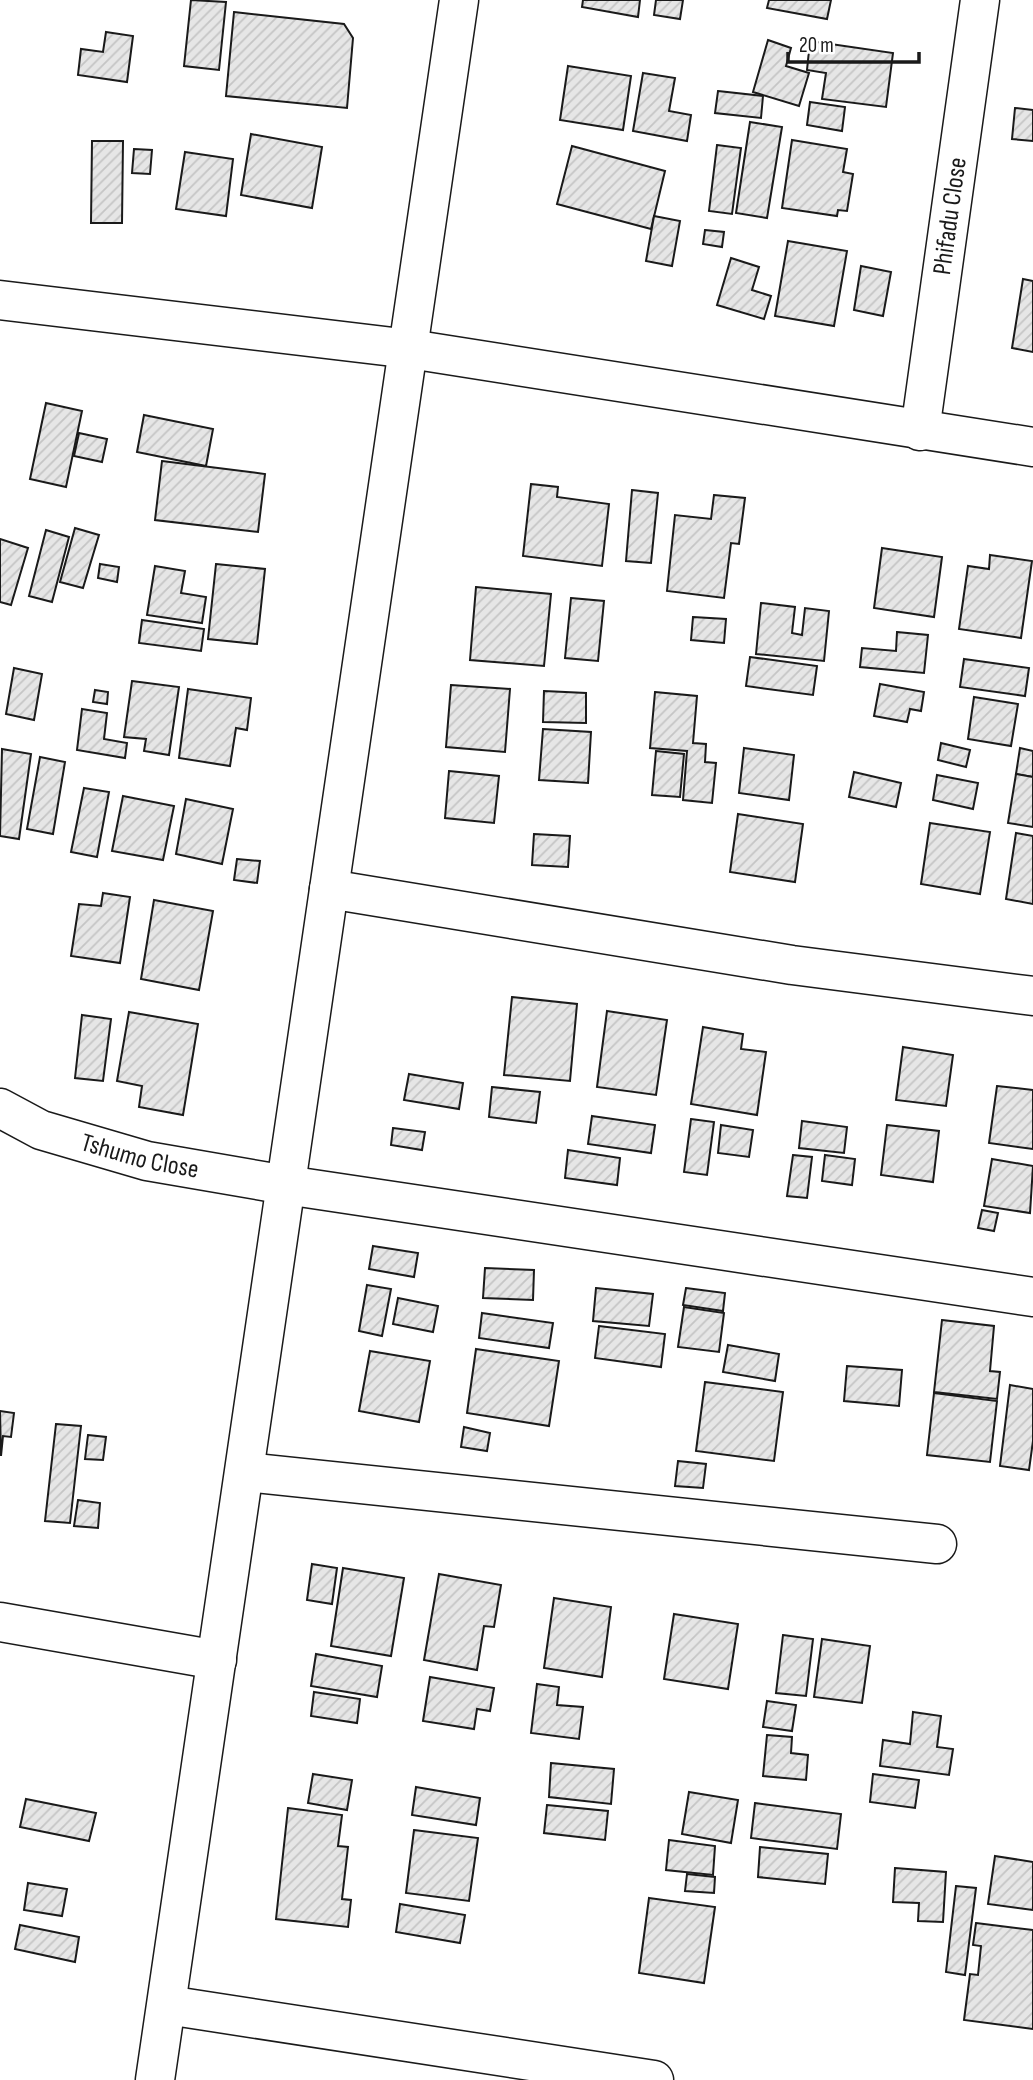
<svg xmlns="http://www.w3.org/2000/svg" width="1033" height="2080" font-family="'Sofia Sans Condensed',sans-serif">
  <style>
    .building { fill: url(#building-hatch); stroke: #1a1a1a; stroke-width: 2 }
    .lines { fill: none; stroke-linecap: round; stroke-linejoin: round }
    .street-casing { stroke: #1a1a1a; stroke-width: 41 }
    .street { stroke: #fff; stroke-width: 38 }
    .labels { text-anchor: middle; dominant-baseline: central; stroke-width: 5; stroke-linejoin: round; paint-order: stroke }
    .street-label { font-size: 26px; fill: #1a1a1a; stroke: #fff }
  </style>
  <defs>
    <pattern id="building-hatch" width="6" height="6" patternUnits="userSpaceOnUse" patternTransform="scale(1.75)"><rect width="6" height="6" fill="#e6e6e6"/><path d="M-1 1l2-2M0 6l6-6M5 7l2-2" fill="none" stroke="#c5c5c5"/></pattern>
  </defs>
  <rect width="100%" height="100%" fill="#fff"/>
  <g class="building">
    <path d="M191 0 226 2 219 70 184 66Z"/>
    <path d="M583 0H640L638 17 582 7Z"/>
    <path d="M656 0H683L680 19 654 15Z"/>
    <path d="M769 0H831L827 19 767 8Z"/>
    <path d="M234 12 344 24 353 38 347 108 226 96Z"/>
    <path d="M106 32 133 36 127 82 78 75 81 49 103 52Z"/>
    <path d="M768 40 791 48 786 66 809 73 799 106 753 92Z"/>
    <path d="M810 41 893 53 886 107 822 99 826 73 807 70Z"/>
    <path d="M568 66 631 76 623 130 560 120Z"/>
    <path d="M643 73 675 78 669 111 691 115 687 141 633 131Z"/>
    <path d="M718 91 763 96 761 118 715 113Z"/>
    <path d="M810 102 845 107 842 131 807 125Z"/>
    <path d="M1015 108 1033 110V141L1012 139Z"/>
    <path d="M750 122 782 127 767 218 736 213Z"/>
    <path d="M251 134 322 147 312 208 241 195Z"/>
    <path d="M792 140 847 149 843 172 853 174 847 211 838 210 837 216 782 208Z"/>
    <path d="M92 141H123L122 223H91Z"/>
    <path d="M717 145 741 148 732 214 709 211Z"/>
    <path d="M572 146 665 171 651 229 557 204Z"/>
    <path d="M134 149 152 150 150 174 132 173Z"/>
    <path d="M185 152 233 159 226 216 176 209Z"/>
    <path d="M654 216 680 221 672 266 646 261Z"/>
    <path d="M705 230 724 232 722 247 703 244Z"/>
    <path d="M788 241 847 251 834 326 775 316Z"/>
    <path d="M731 258 759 267 752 290 771 296 764 319 717 305Z"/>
    <path d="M861 266 891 272 883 316 854 310Z"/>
    <path d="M1023 279 1033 281V352L1012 348Z"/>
    <path d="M46 403 82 411 66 487 30 479Z"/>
    <path d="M144 415 213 429 206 466 137 452Z"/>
    <path d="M79 433 107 439 102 462 74 456Z"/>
    <path d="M162 461 265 474 258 532 155 520Z"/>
    <path d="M531 484 558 487 557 497 609 504 602 566 523 556Z"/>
    <path d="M632 490 658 493 651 563 626 561Z"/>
    <path d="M714 495 745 498 739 544 731 543 724 598 667 591 675 515 711 519Z"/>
    <path d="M75 528 99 535 83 588 60 582Z"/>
    <path d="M46 530 69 537 52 602 29 596Z"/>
    <path d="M0 539 28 548 11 605 0 602Z"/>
    <path d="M882 548 942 557 934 617 874 608Z"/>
    <path d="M990 555 1032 561 1021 638 959 629 968 566 989 569Z"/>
    <path d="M100 564 119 567 117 582 98 578Z"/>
    <path d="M216 564 265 569 257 644 208 639Z"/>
    <path d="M155 566 185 571 181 593 206 597 202 623 147 615Z"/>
    <path d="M476 587 551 594 544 666 470 660Z"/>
    <path d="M571 598 604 601 598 661 565 658Z"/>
    <path d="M761 603 795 607 792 633 802 635 805 608 829 611 824 661 756 654Z"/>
    <path d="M693 617 726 619 724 643 691 640Z"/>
    <path d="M142 620 204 629 201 651 139 643Z"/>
    <path d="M897 632 928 635 924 673 860 667 862 648 896 651Z"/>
    <path d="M750 657 817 666 813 695 746 686Z"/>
    <path d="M964 659 1029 668 1025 696 960 687Z"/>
    <path d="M14 668 42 674 34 720 6 714Z"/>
    <path d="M132 681 179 687 169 755 144 751 146 739 124 737Z"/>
    <path d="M880 684 924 692 921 711 910 709 907 722 874 716Z"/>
    <path d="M451 685 510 689 505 752 446 747Z"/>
    <path d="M188 689 251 698 247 730 236 728 230 766 179 758Z"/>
    <path d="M95 690 108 692 107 704 93 702Z"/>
    <path d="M544 691 586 693V723L543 722Z"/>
    <path d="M655 692 697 696 693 743 706 744 705 762 716 763 712 803 683 800 687 751 650 748Z"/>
    <path d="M974 697 1018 704 1011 746 968 739Z"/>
    <path d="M82 709 107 713 104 739 127 743 125 758 77 750Z"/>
    <path d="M543 729 591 732 588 783 539 780Z"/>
    <path d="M941 743 970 750 966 767 938 760Z"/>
    <path d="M744 748 794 755 789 800 739 793Z"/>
    <path d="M1020 748 1033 751V777L1016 774Z"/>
    <path d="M2 749 31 754 19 839 0 836Z"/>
    <path d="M656 751 684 754 680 797 652 795Z"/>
    <path d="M40 757 65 762 53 834 27 829Z"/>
    <path d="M449 771 499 776 494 823 445 818Z"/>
    <path d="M854 772 901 783 896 807 849 797Z"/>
    <path d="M1016 774 1033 777V827L1008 823Z"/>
    <path d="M937 775 978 783 973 809 933 800Z"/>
    <path d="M84 788 109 792 97 857 71 852Z"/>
    <path d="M123 796 174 806 163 860 112 851Z"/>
    <path d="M186 799 233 809 222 864 176 854Z"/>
    <path d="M738 814 803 824 795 882 730 872Z"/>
    <path d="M930 823 990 832 980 894 921 884Z"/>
    <path d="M1016 833 1033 836V904L1006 899Z"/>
    <path d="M534 834 570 836 568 867 532 865Z"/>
    <path d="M237 859 260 861 257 883 234 880Z"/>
    <path d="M103 893 130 897 120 963 71 956 79 904 101 906Z"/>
    <path d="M154 900 213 911 199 990 141 979Z"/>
    <path d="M512 997 577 1004 570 1081 504 1075Z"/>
    <path d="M607 1011 667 1020 656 1095 597 1087Z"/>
    <path d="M129 1012 198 1024 183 1115 139 1107 142 1086 117 1081Z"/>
    <path d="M82 1015 111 1019 103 1081 75 1078Z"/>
    <path d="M703 1027 743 1034 741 1049 766 1052 757 1115 691 1104Z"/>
    <path d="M903 1047 953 1055 946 1106 896 1100Z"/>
    <path d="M409 1074 463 1083 459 1109 404 1100Z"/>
    <path d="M997 1086 1033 1090V1149L989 1143Z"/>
    <path d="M492 1087 540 1092 536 1123 489 1117Z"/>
    <path d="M592 1116 655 1125 651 1153 588 1144Z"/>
    <path d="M691 1119 714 1122 707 1175 684 1172Z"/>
    <path d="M802 1121 847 1127 844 1153 799 1148Z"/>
    <path d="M721 1125 753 1130 749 1157 718 1153Z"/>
    <path d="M887 1125 939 1131 933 1182 881 1175Z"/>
    <path d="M393 1128 425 1132 422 1150 391 1145Z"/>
    <path d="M568 1150 620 1158 617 1185 565 1178Z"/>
    <path d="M793 1155 812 1157 807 1198 787 1196Z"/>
    <path d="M825 1155 855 1159 852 1185 822 1181Z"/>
    <path d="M992 1159 1033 1166 1030 1213 984 1206Z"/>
    <path d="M982 1210 998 1213 994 1231 978 1228Z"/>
    <path d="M373 1246 418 1253 414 1277 369 1269Z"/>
    <path d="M485 1268 534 1270 533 1300 483 1298Z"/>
    <path d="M367 1285 391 1289 382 1336 359 1331Z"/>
    <path d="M596 1288 653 1294 649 1326 593 1321Z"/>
    <path d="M686 1288 725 1293 723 1311 683 1305Z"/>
    <path d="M398 1298 438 1306 433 1332 393 1324Z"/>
    <path d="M684 1307 724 1313 719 1352 678 1347Z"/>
    <path d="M482 1313 553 1323 549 1348 479 1338Z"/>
    <path d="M942 1320 994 1326 990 1371 1000 1372 997 1399 934 1392Z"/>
    <path d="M599 1326 665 1334 661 1367 595 1358Z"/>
    <path d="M728 1345 779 1354 775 1381 723 1372Z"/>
    <path d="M476 1349 559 1361 549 1426 467 1413Z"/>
    <path d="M370 1351 430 1361 419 1422 359 1411Z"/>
    <path d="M847 1366 902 1370 899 1406 844 1401Z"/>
    <path d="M705 1382 783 1392 774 1461 696 1451Z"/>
    <path d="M1010 1385 1033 1389V1441L1029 1470 1000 1466Z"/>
    <path d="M934 1393 997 1401 990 1462 927 1455Z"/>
    <path d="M0 1411 14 1413 11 1437 3 1436 1 1456Z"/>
    <path d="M56 1424 81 1426 70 1523 45 1521Z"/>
    <path d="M464 1427 490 1433 487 1451 461 1447Z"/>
    <path d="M88 1435 106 1437 103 1460 85 1459Z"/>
    <path d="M678 1461 706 1464 703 1488 675 1486Z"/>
    <path d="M78 1500 100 1503 98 1528 74 1526Z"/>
    <path d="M312 1564 337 1568 332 1604 307 1600Z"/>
    <path d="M343 1568 404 1578 391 1656 331 1646Z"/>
    <path d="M439 1574 501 1585 494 1627 484 1626 477 1670 424 1660Z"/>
    <path d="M554 1598 611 1607 602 1677 544 1668Z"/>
    <path d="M674 1614 738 1624 728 1689 664 1679Z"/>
    <path d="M783 1635 813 1639 806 1696 776 1693Z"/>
    <path d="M822 1639 870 1646 862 1703 814 1697Z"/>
    <path d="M316 1654 382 1666 377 1697 311 1686Z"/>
    <path d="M430 1677 494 1688 490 1711 477 1709 474 1729 423 1721Z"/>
    <path d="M537 1684 559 1687 557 1705 583 1707 579 1739 531 1733Z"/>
    <path d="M314 1692 360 1699 357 1723 311 1716Z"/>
    <path d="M767 1701 796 1705 792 1731 763 1727Z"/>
    <path d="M913 1712 941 1716 937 1747 953 1749 949 1775 880 1766 883 1740 910 1744Z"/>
    <path d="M767 1735 792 1737 791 1753 808 1755 806 1780 763 1776Z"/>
    <path d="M551 1763 614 1769 611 1804 549 1797Z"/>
    <path d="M313 1774 352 1780 347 1810 308 1803Z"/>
    <path d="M873 1774 919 1780 915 1808 870 1802Z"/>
    <path d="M416 1787 480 1798 476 1825 412 1815Z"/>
    <path d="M689 1792 738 1800 731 1843 682 1834Z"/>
    <path d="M26 1799 96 1813 89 1841 20 1827Z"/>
    <path d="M755 1803 841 1814 837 1849 751 1838Z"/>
    <path d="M547 1805 608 1811 605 1840 544 1833Z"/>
    <path d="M288 1808 342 1815 338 1846 348 1847 342 1899 351 1900 348 1927 276 1919Z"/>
    <path d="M414 1830 478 1838 469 1901 406 1893Z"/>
    <path d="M669 1840 715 1846 713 1875 666 1870Z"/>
    <path d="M760 1847 828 1854 825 1884 758 1877Z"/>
    <path d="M995 1856 1033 1862V1910L988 1904Z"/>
    <path d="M895 1868 946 1872 943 1922 918 1921 919 1903 893 1902Z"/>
    <path d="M687 1874 715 1877 714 1893 685 1891Z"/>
    <path d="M28 1883 67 1889 62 1916 24 1910Z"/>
    <path d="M956 1886 976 1888 965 1975 946 1972Z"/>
    <path d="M649 1898 715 1907 704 1983 639 1973Z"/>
    <path d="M400 1904 465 1915 460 1943 396 1932Z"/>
    <path d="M976 1923 1033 1930V2029L964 2020 970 1974 978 1975 981 1946 973 1945Z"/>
    <path d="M20 1925 79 1937 75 1962 15 1949Z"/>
  </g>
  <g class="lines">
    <g class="street-casing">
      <g id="street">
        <path d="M0 300 410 349 1033 447"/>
        <path id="s1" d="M920 431 980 0"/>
        <path d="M329 889 792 965 1033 996"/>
        <path id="s2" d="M0 1108 41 1130 147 1161 286 1185 1033 1297"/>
        <path d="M245 1472 937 1544"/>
        <path d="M0 1622 217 1660"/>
        <path d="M167 2005 654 2080"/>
        <path d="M155 2080 459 0"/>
      </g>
    </g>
    <use href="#street" class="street"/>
  </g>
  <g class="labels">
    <g class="street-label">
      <text stroke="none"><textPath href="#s1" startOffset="217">Phifadu Close</textPath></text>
      <text stroke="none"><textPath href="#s2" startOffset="149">Tshumo Close</textPath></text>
    </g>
  </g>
  <path d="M788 52v10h131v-10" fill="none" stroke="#1a1a1a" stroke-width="3.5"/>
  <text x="799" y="52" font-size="21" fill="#1a1a1a" stroke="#ffffff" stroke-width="5" paint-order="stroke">20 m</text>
</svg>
